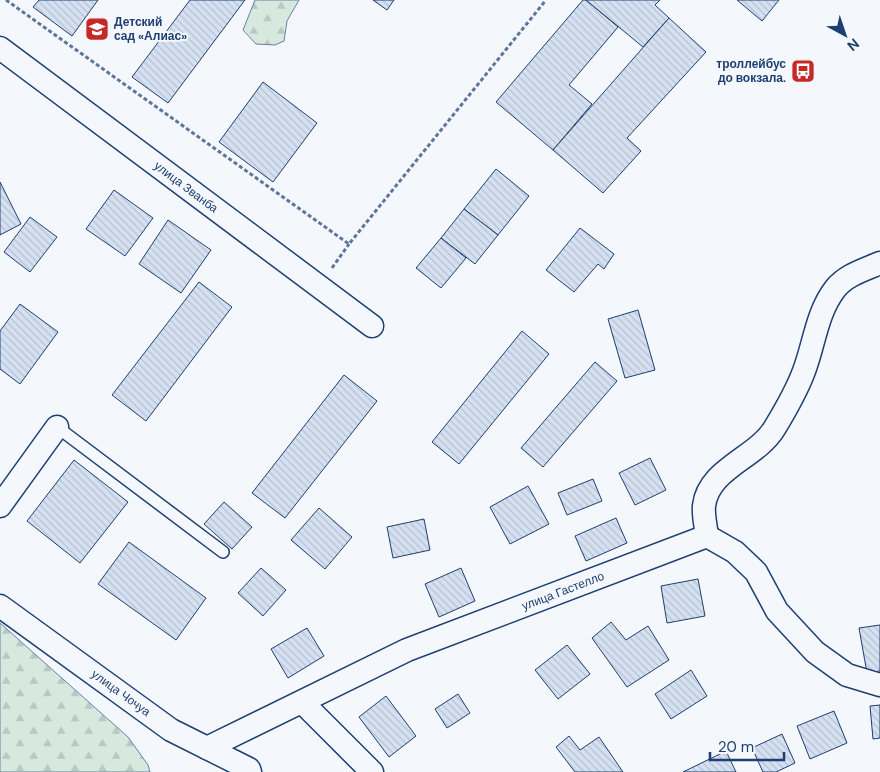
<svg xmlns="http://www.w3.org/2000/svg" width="880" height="772" font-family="'DM Sans',sans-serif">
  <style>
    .forest { fill: url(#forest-firs); stroke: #687fa3 }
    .building { fill: url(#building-back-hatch); stroke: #1d3f73 }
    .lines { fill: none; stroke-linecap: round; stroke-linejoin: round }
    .service-casing { stroke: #1d3f73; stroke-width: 14 }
    .minor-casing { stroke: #1d3f73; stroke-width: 25 }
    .path { stroke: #5e769c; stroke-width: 3; stroke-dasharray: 4 2.5; stroke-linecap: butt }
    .service { stroke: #f4f7fb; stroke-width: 11 }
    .minor { stroke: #f4f7fb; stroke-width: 22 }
    .labels { text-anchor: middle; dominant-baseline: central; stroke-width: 4; stroke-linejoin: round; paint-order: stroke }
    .poi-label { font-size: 12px; font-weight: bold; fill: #1d3f73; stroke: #f4f7fb; text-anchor: start }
    .street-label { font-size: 12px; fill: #1d3f73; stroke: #f4f7fb }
  </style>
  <defs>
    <pattern id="forest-firs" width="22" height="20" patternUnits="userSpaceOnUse" patternTransform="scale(1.25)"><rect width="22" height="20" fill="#d7e8df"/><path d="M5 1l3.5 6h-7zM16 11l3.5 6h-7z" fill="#b8c8c3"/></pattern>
    <pattern id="building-back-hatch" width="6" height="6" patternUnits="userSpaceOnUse" patternTransform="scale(1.25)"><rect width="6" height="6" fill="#d5e0f0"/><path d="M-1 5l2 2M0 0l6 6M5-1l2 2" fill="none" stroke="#b6c1d1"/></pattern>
  </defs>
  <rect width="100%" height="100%" fill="#f4f7fb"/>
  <g class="forest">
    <path d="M255 0H299L287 21 284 41 275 45 256 44 243 30Z"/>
    <path d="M0 623 128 737 148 765 150 772H0Z"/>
  </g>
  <g class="building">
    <path d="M39 0H98L72 36 33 7Z"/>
    <path d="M190 0H245L168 103 132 77Z"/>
    <path d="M373 0H394L387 10Z"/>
    <path d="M583 0H586L618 27 569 85 592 104 553 150 496 102Z"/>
    <path d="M586 0H660L655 5 669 18 643 47Z"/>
    <path d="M737 0H779L762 21Z"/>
    <path d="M669 18 706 52 627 138 641 151 603 193 553 150Z"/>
    <path d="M263 82 317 123 273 182 219 142Z"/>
    <path d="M496 169 529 196 498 235 464 209Z"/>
    <path d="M0 182 21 224 0 235Z"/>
    <path d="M114 190 153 218 125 256 86 229Z"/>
    <path d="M464 209 498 235 475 264 441 238Z"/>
    <path d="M30 217 57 237 30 272 4 252Z"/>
    <path d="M168 220 211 250 181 293 139 264Z"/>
    <path d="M580 228 614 254 604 269 598 264 574 292 546 270Z"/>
    <path d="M441 238 466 258 441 288 416 268Z"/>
    <path d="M199 282 232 307 146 421 112 395Z"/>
    <path d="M20 304 58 332 20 384 0 369V331Z"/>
    <path d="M638 310 655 370 625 378 608 319Z"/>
    <path d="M522 331 549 354 459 464 432 442Z"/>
    <path d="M595 362 617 381 543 467 521 448Z"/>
    <path d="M344 375 377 401 285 518 252 493Z"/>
    <path d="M650 458 666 490 635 505 619 473Z"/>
    <path d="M74 460 128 502 80 563 27 521Z"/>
    <path d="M593 479 602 501 567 515 558 493Z"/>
    <path d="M528 486 549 524 510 544 490 507Z"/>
    <path d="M224 502 252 527 232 549 204 524Z"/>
    <path d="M319 508 352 537 325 569 291 540Z"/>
    <path d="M616 518 627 543 586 561 575 536Z"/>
    <path d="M424 519 430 550 393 558 387 527Z"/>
    <path d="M129 542 206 598 176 640 98 584Z"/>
    <path d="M261 568 286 590 263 616 238 593Z"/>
    <path d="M461 568 475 601 439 617 425 584Z"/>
    <path d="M698 579 705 616 667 623 661 586Z"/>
    <path d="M611 622 626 640 648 626 669 660 627 687 592 638Z"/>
    <path d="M880 625V671L867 673 859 628Z"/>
    <path d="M307 628 324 656 288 678 271 649Z"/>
    <path d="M567 645 590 674 558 699 535 670Z"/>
    <path d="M691 670 707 696 671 719 655 694Z"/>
    <path d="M458 694 470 713 447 728 435 709Z"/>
    <path d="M386 696 416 736 389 757 359 717Z"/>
    <path d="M880 705V738L873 739 870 706Z"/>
    <path d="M834 711 847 743 810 759 797 726Z"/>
    <path d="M782 734 795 763 776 772H763L752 748Z"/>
    <path d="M569 736 580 750 599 737 623 772H575L556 747Z"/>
    <path d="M726 751 736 772H683Z"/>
  </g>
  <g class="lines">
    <g class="service-casing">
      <path id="service" d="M57 427 223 552"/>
    </g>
    <g class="minor-casing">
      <g id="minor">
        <path d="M0 48 372 326"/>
        <path d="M0 506 57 427"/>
        <path d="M707 536C706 527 703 515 704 506 708 469 756 458 774 429 785 411 797 390 804 371 814 345 817 312 835 289 846 275 864 270 880 263"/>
        <path d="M0 606 171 730 249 769 250 772"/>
        <path d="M303 703 372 772"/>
        <path d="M207 748 407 650 707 536 735 552 756 572 777 611 815 652 847 675 880 685"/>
      </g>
    </g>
    <g class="path">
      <path d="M6 0 349 244 546 0"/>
      <path d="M332 268 349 244"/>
    </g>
    <use href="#service" class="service"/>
    <use href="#minor" class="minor"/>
  </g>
  <defs>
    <g id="school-square" transform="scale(1.25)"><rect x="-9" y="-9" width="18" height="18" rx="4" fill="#c62828" stroke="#f4f7fb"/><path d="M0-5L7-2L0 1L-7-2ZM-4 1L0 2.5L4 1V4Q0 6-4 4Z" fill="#fff"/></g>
    <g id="bus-square" transform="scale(1.25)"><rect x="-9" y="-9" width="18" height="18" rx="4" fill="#c62828" stroke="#f4f7fb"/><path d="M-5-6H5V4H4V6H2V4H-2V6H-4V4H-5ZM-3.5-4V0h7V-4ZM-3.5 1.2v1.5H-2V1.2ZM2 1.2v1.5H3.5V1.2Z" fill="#fff"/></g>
  </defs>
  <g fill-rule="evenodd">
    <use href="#school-square" x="97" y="29"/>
    <use href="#bus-square" x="803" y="71"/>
  </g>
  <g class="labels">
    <g class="poi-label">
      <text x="114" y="22">Детский<tspan x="114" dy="14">сад «Алиас»</tspan></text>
      <text x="786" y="64" text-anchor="end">троллейбус<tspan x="786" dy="14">до вокзала.</tspan></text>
    </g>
    <g class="street-label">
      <text transform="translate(186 187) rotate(37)">улица Званба</text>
      <text transform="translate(563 591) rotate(-21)">улица Гастелло</text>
      <text transform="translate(121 693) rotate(36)">улица Чочуа</text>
    </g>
  </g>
  <g transform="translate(845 35) rotate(140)" stroke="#f4f7fb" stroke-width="4" paint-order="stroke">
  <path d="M0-4L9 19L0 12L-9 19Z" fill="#1d3f73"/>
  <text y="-8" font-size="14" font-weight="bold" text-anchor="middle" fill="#1d3f73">N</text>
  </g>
  <path d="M710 752v8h74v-8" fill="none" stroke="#1d3f73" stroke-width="2.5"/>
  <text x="718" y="752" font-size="15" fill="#1d3f73" stroke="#f4f7fb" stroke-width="4" paint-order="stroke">20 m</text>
</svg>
